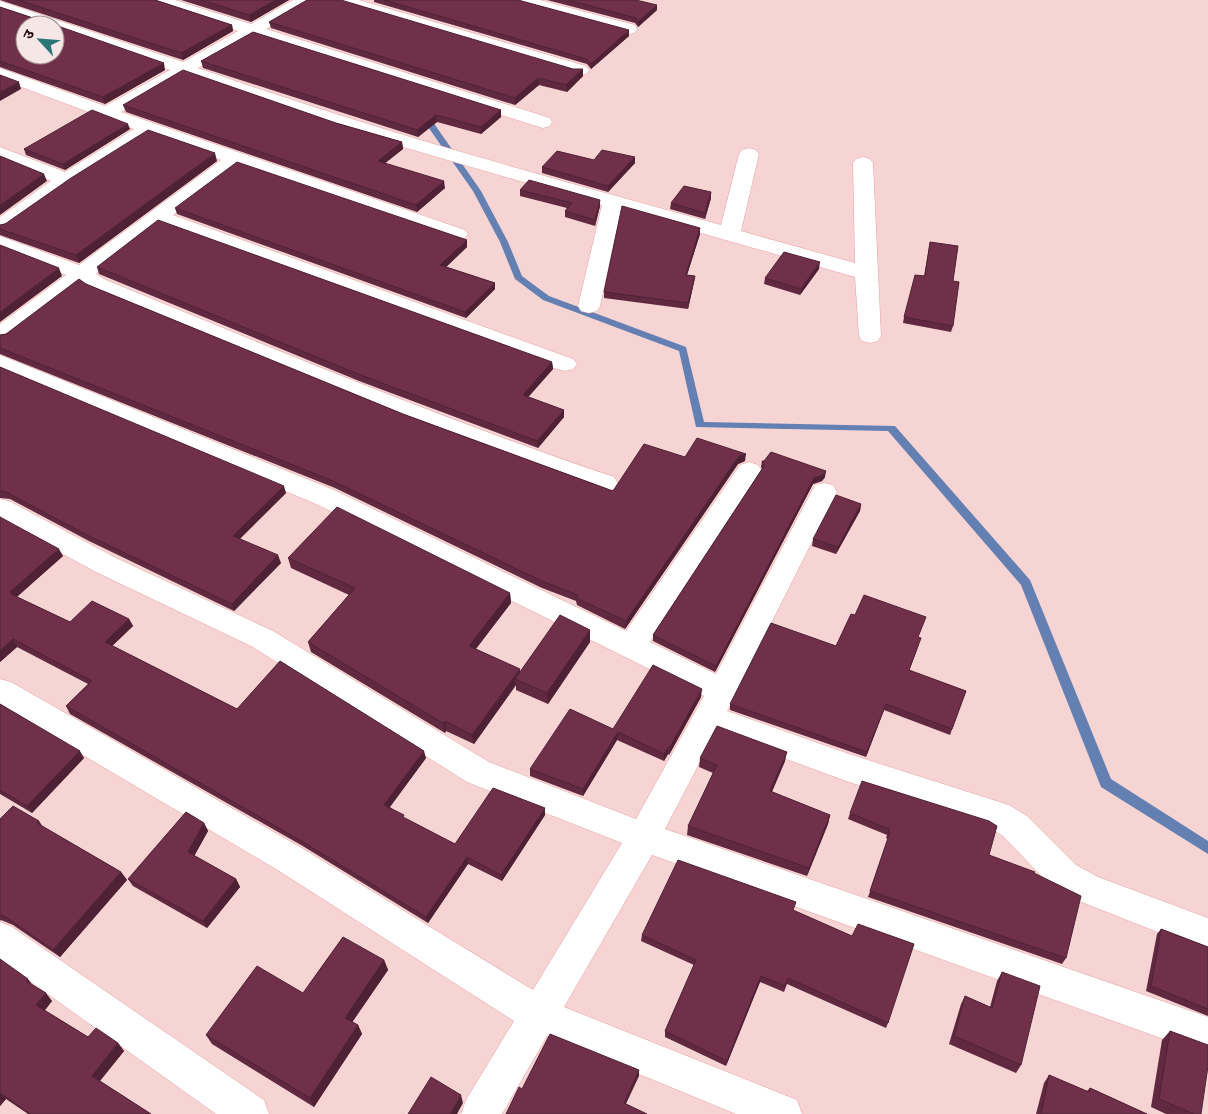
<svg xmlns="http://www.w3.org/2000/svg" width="1208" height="1114" font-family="Mulish,'Noto Sans Devanagari',sans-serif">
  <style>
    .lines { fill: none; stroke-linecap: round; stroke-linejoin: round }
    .stream { fill: #6480b2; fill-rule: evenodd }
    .street-casing { stroke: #ed9da1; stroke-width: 1 }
    .street { fill: #fff; fill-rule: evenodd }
    .wall { fill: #602940 }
    .shaded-wall { fill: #4e2234 }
    .building { fill: #70304a; stroke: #4e2234 }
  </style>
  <rect width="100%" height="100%" fill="#f6d4d4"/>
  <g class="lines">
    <path class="stream" d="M420 112H426L481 191 508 242 522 276 549 296 686 347 704 422 895 426 1030 580 1111 779 1208 841V854L1101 787 1021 585 888 431 696 427 679 351 543 300 515 279 500 242 473 191 419 114Z"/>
    <g class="street-casing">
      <g id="street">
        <path d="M150 0H175L251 24 293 0H313L311 3 266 29 550 118 552 122 550 126 543 128 536 126 254 36 198 68C371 129 547 177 721 225L739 154 742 150 749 148 756 150 759 154 741 231 855 263 853 163 856 159 863 157 870 159 873 163 881 336 878 341 870 343 862 341 859 336 855 277 621 210 600 306 597 311 589 313 581 311 578 306 602 205 338 128 185 75 121 112 465 230 468 234 465 238 458 240 451 238 238 166 173 215 573 359 577 364 573 369 565 371 557 369 160 225 96 274 106 280C274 349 442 419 614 477L618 483 614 489 605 492 596 489 405 420 90 290 82 284 8 340 0 342V324L66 275 0 249V236L79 265 221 160 150 135 73 184 7 230 0 232V217L51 181 0 160V147L65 172 134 129 0 79V68L105 106 170 70 55 29V25H42L0 11V1L183 62 238 31 152 3Z"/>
        <path d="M334 0H359L586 66 589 70 586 74 580 75 574 74 336 3Z"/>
        <path d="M514 0H540L635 25 637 29 635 33 629 34 516 3Z"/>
        <path d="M0 355 334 490 626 631 740 465 749 462 758 465 762 471 758 477 650 642 716 674 815 485 824 483 833 485 837 492 727 711 849 754 1009 805 1027 816 1076 865 1098 877 1208 918V952L1074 899 1052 887 1003 836 987 826 849 782 715 733 665 829 1208 1017V1055L652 855 564 1007 797 1100 802 1114H736L547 1036 502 1114H461L466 1100 514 1021 276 869 0 706V679L11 682 300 847 533 990 622 843 467 782 253 647 96 572 0 520V499L9 501 116 558 273 631 489 762 636 819 704 696 316 504 0 371Z"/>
        <path d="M0 922 12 927 264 1100 269 1114H216L0 960Z"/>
      </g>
    </g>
    <use href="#street" class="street"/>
  </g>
  <g class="wall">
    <path d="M0 0H155L232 25 233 31 183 60Z"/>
    <path d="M181 0H289L251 22Z"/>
    <path d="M374 0H518L629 36 591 69 587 64 374 2Z"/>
    <path d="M547 0H636L657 10 638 27 635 23Z"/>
    <path d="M0 7 52 24 165 70 105 104 0 67Z"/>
    <path d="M269 22 573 69H583V76L567 92 539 85 515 105 271 28Z"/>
    <path d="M201 61 501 110V117L481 134 437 122 418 137 203 68Z"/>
    <path d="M123 105 336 123 402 142 403 149 385 163 445 188 417 212 126 112Z"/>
    <path d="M130 129 65 170 26 155 24 149Z"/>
    <path d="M635 157V163L608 192 542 173V167L594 160Z"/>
    <path d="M217 161 79 263 0 235V225Z"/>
    <path d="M520 190 600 206 595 226 565 217V211L567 208 520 196Z"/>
    <path d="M711 198 705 219 670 209 671 203Z"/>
    <path d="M175 208 467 247 446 267 495 283V289L466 318 177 214Z"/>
    <path d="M700 228V234L687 275 695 276 694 282 688 309 604 298V292Z"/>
    <path d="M930 242 953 326 951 332 903 323 904 317 924 276Z"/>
    <path d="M97 267 552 362 553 369 528 397 564 410V417L538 448 359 381 99 274Z"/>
    <path d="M819 269 800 295 764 284 765 278Z"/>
    <path d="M86 284 403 414 613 491 685 457 745 461 738 464 625 629 577 605 576 601 542 588 335 488 0 354V335L6 334Z"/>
    <path d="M0 367 286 493 240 539 281 563 234 611 89 541 10 499 0 498Z"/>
    <path d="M762 461 825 477 822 481 813 484 715 672 653 641V635L762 469 761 467Z"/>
    <path d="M861 504 860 511 836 554 812 546 813 539Z"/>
    <path d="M0 517 63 556 17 597 70 622 129 619 133 626 112 646 237 709 426 758 390 807 405 819 455 844 545 815 502 881 468 864 428 923 301 845 70 714 66 706 88 684 17 647 0 662Z"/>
    <path d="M288 558 510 593 511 603 476 649 520 672 590 630V642L548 704 516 690V685L474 744 446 731 445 733 311 652 308 642 349 595 291 568Z"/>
    <path d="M855 615 918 637 919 644 909 671 966 691 950 735 884 710 866 757 730 710V704L836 646Z"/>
    <path d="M701 697 669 755 668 754 664 761 617 740 583 796 530 776V769L613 729Z"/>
    <path d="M0 704 84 758 32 813 0 794Z"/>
    <path d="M700 758 785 761 772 792 830 815 828 824 807 876 687 835 688 826 713 773 699 767Z"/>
    <path d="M850 813 989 855 1034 873 1066 958 1062 964 868 897 888 839 886 838 887 835 848 819Z"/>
    <path d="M0 819 43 827 121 872 127 880 60 957 13 925 1 920 0 921Z"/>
    <path d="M204 823 208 831 194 856 236 879 240 887 207 928 133 886 128 879Z"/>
    <path d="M794 911 888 1023 886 1028 787 984 784 992 760 982 726 1066 665 1037V1031L694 965 641 941 642 935Z"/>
    <path d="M1161 929 1208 947V1016L1146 991 1157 934Z"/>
    <path d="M0 959 52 1001 44 1010 88 1037 118 1043 124 1051 100 1081 151 1114H28L6 1099 0 1106Z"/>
    <path d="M384 960 388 970 352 1022 358 1025 362 1034 314 1107 212 1044 206 1035 303 993Z"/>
    <path d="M1002 972 1021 1065 1016 1073 949 1044 961 1004 965 996 990 1007 997 981Z"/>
    <path d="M1170 1031 1201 1114H1166L1151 1107 1162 1040Z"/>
    <path d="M1049 1075 1087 1091 1090 1088 1147 1114H1036L1044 1083Z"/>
  </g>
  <g class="shaded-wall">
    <path d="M276 0H289L251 22 249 15Z"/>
    <path d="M657 5V10L638 27V22Z"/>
    <path d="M232 25 233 31 183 60 181 53Z"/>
    <path d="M629 30V36L591 69V64Z"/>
    <path d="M164 63 165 70 105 104 103 97Z"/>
    <path d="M583 69V76L567 92 566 85Z"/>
    <path d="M538 78 539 85 515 105V98Z"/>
    <path d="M19 82 21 89 0 101V92Z"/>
    <path d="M501 110V117L481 134V127Z"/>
    <path d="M436 115 437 122 418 137 417 130Z"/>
    <path d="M128 124 130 129 65 170 63 164Z"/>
    <path d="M402 142 403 149 379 168 378 161Z"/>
    <path d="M215 153 217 161 79 263 76 255Z"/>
    <path d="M635 157V163L608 192V186Z"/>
    <path d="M44 174 47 181 0 215V205Z"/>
    <path d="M444 181 445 188 417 212 416 205Z"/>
    <path d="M711 192V198L705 219V213Z"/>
    <path d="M600 200V206L595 226V220Z"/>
    <path d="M700 228V234L685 281 686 275Z"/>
    <path d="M467 240V247L441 272 440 265Z"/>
    <path d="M820 262 819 269 800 295 801 289Z"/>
    <path d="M59 268 62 276 0 322V312Z"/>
    <path d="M695 276 694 282 688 309V303Z"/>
    <path d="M495 283V289L466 318 465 312Z"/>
    <path d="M552 362 553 369 524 402 523 395Z"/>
    <path d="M564 410V417L538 448 537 441Z"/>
    <path d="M746 454 745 461 738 464 625 629 626 621 739 456Z"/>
    <path d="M826 471 825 477 822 481 813 484 715 672 716 666 814 478Z"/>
    <path d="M284 486 286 493 235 543 233 536Z"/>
    <path d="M861 504 860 511 836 554 838 547Z"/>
    <path d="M59 549 63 556 15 598 11 594 10 592Z"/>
    <path d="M278 555 281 563 234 611 232 604Z"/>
    <path d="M510 593 511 603 470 656 469 646Z"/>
    <path d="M129 619 133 626 109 649 105 642Z"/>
    <path d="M590 630V642L548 704 547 693Z"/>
    <path d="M13 639 17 647 0 662V651Z"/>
    <path d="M520 669V679H515L516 685 474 744 472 735Z"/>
    <path d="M702 689 701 697 669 755 670 747Z"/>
    <path d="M886 704 884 710 866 757 867 752Z"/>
    <path d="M445 721 446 731 445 733 443 723Z"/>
    <path d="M618 732 617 740 583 796V789Z"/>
    <path d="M668 747V754L664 761V754Z"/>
    <path d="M80 751 84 758 32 813 27 806Z"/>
    <path d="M424 751 426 758 386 812 384 805Z"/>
    <path d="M787 752 785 761 768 800 770 791Z"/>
    <path d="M545 808V815L502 881 501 875Z"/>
    <path d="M830 815 828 824 807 876 809 868Z"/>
    <path d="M39 821 45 830 37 823Z"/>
    <path d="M204 823 208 831 192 860 188 852Z"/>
    <path d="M467 857 468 864 428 923 426 917Z"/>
    <path d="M121 872 127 880 60 957 53 950Z"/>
    <path d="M236 879 240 887 207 928 203 921Z"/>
    <path d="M384 960 388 970 349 1027 345 1018Z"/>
    <path d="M761 976 760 982 726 1066 727 1061Z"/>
    <path d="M28 979 34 987 26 981Z"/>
    <path d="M46 993 52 1001 43 1013 36 1005Z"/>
    <path d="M358 1025 362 1034 314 1107 310 1098Z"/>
    <path d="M118 1043 124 1051 98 1083 92 1076Z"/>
    <path d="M639 1070V1076L624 1108V1103Z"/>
    <path d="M0 1093 6 1099 0 1106Z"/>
    <path d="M461 1095 463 1103 457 1114H450Z"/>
  </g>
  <g class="building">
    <path d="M18 0H155L232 25 181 53Z"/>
    <path d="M201 0H276L249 15Z"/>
    <path d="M307 0H341L573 69H583L566 85 538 78 515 98 269 22Z"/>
    <path d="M384 0H518L629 30 591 64 586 59Z"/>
    <path d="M568 0H636L657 5 638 22 636 18Z"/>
    <path d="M0 7 39 20H51L52 24 55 25H25V55H55V25L164 63 103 97 0 61Z"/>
    <path d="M253 32 501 110 481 127 436 115 417 130 201 61Z"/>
    <path d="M183 70 336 123 402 142 378 161 444 181 416 205 123 105Z"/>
    <path d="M0 75 19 82 0 92Z"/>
    <path d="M92 110 128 124 63 164 24 149Z"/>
    <path d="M148 130 215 153 76 255 0 229V225L5 224 71 178Z"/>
    <path d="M602 150 635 157 608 186 542 167 557 151 594 160Z"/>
    <path d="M0 156 44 174 0 205Z"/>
    <path d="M237 162 467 240 440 265 495 283 465 312 175 208Z"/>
    <path d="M529 180 600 200 595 220 565 211 572 203 520 190Z"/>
    <path d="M684 186 711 192 705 213 671 203Z"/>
    <path d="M622 206 700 228 686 275 695 276 688 303 604 292Z"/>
    <path d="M158 220 552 362 523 395 564 410 537 441 358 374 97 267Z"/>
    <path d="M930 242 958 246 953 281 959 282 953 326 904 317 915 275 925 276Z"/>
    <path d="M0 245 59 268 0 312Z"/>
    <path d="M784 252 820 262 801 289 765 278Z"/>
    <path d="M79 279 86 284 403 414 613 491 644 444 685 457 697 438 746 454 739 456 626 621 576 598 578 595 542 581 333 481 0 348V335L6 334Z"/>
    <path d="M0 367 284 486 233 536 278 555 232 604 85 534 6 492 0 491Z"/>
    <path d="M771 452 826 471 823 475 814 478 716 666 653 635 764 466 762 461H764Z"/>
    <path d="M836 495 861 504 838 547 813 539Z"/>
    <path d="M337 507 510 593 469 646 520 669 472 735 445 721 443 723 308 642 355 588 288 558Z"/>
    <path d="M0 517 59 549 10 592 12 593 11 594 70 622 92 601 129 619 105 642 237 709 280 661 424 751 384 805 404 815 403 817 455 844 493 788 545 808 501 875 467 857 426 917 298 839 66 706 92 681 13 639 0 651Z"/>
    <path d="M864 595 926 617 918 637 921 638 909 670 966 691 952 729 886 704 867 752 730 704 771 623 836 646 851 614 855 615Z"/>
    <path d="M560 615 590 630 547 693 515 679Z"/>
    <path d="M653 665 702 689 670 747H668L664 754 618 732 583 789 530 769 570 709 613 729Z"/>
    <path d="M0 704 80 751 27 806 0 790Z"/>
    <path d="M717 726 787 752 770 791 830 815 809 868 688 826 717 765 700 758Z"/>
    <path d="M862 781 989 821 997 826 989 855 1035 872 1034 873 1081 896 1066 958 870 891 890 832 888 831 889 829 850 813Z"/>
    <path d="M13 806 39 821 37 823 121 872 53 950 6 917 0 915V819Z"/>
    <path d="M186 812 204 823 188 852 236 879 203 921 128 879Z"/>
    <path d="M678 860 796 902 793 910 852 936 858 924 914 944 888 1023 788 978 785 986 761 976 727 1061 665 1031 696 960 642 935Z"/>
    <path d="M1161 929 1208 947V1009L1151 986Z"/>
    <path d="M343 937 384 960 345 1018 358 1025 310 1098 206 1035 257 966 303 993Z"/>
    <path d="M0 959 28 979 26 981 46 993 36 1005 88 1037 96 1028 118 1043 92 1076 151 1114H30L0 1093Z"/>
    <path d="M1002 972 1040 986 1021 1065 954 1036 965 996 992 1008Z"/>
    <path d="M1170 1031 1208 1045V1066L1201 1114H1194L1159 1099Z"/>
    <path d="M550 1034 639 1070 624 1103 647 1114H506L519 1087 522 1089Z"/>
    <path d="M1049 1075 1089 1092 1090 1088 1147 1114H1041Z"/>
    <path d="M431 1077 461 1095 450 1114H408Z"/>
  </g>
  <g transform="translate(40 40) rotate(296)"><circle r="24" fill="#f7e6e6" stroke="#a18c8d"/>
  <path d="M0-4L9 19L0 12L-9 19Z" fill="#2a7576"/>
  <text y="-8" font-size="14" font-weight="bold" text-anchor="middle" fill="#200507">उ</text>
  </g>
</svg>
